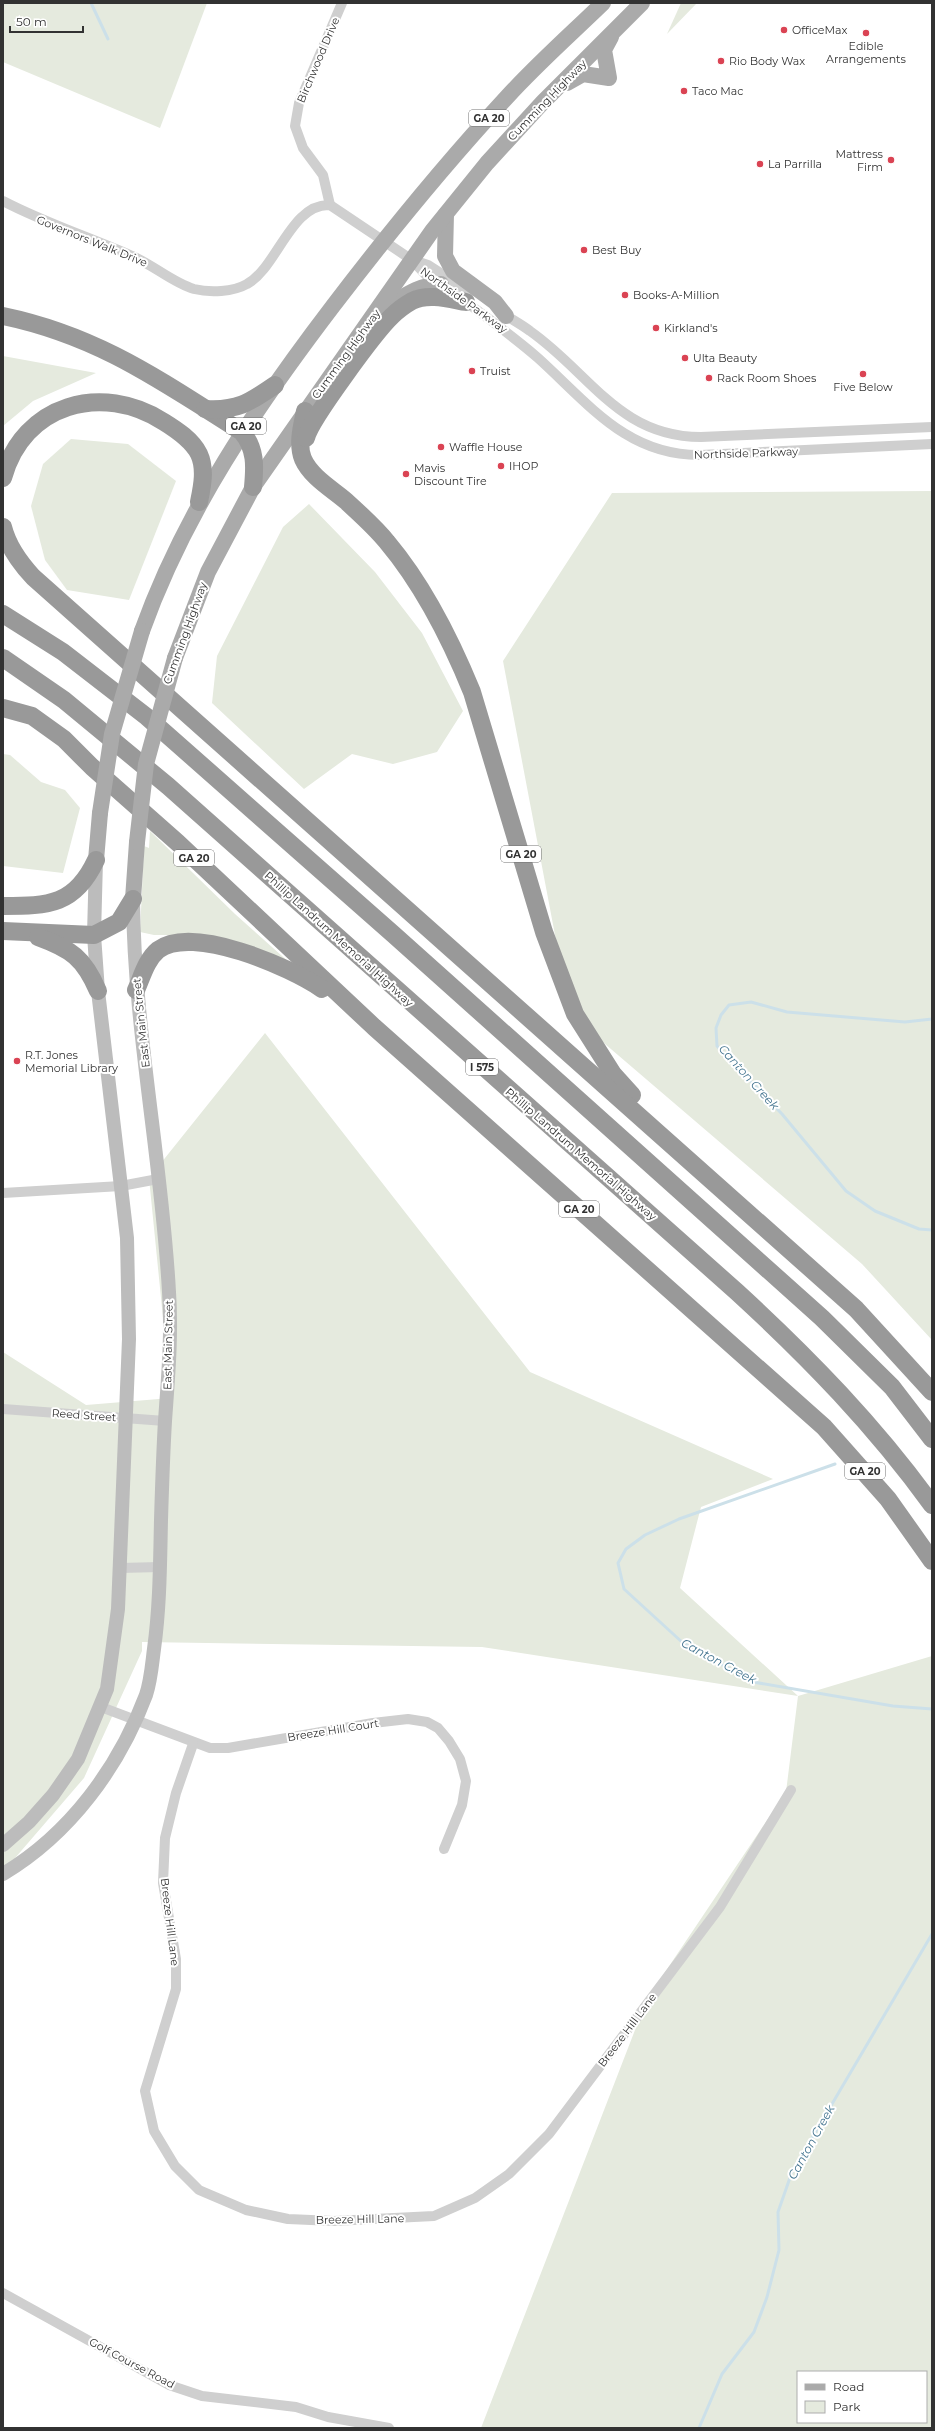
<svg xmlns="http://www.w3.org/2000/svg" width="935" height="2431" font-family="Montserrat,sans-serif">
  <style>
    .green { fill: #e5eade; fill-rule: evenodd }
    .lines { fill: none; stroke-linecap: round; stroke-linejoin: round }
    .stream { stroke: #cce0e9; stroke-width: 3 }
    .street { stroke: #cfcfcf; stroke-width: 10 }
    .secondary { stroke: #bcbcbc; stroke-width: 14 }
    .primary { stroke: #aaa; stroke-width: 16 }
    .highway { stroke: #999; stroke-width: 18 }
    .primary-bridge { stroke: #aaa; stroke-width: 16 }
    .poi-dot { fill: #da4353; stroke: #fff; stroke-width: 1.5 }
    .labels { text-anchor: middle; dominant-baseline: central; stroke-width: 4; stroke-linejoin: round; paint-order: stroke }
    .shield { fill: #fff; stroke: #707070; stroke-width: 1 }
    .shield-label { font-size: 10px; font-weight: bold; fill: #323232 }
    .poi-label { font-size: 11px; fill: #323232; stroke: #fff; text-anchor: start }
    .street-label { font-size: 11px; fill: #323232; stroke: #fff }
    .water-label { font-size: 12px; font-style: italic; fill: #447590; stroke: #fff }
  </style>
  <rect width="100%" height="100%" fill="#fff"/>
  <g class="green">
    <path d="M3 3H207L160 128 3 62Z"/>
    <path d="M681 3H697L667 34Z"/>
    <path d="M3 356 96 373 33 401 3 426Z"/>
    <path d="M71 439 128 444 176 481 129 600 67 590 45 560 31 506 43 464Z"/>
    <path d="M932 491V1340L862 1264 570 1014 503 661 612 493Z"/>
    <path d="M309 504 375 572 422 633 463 711 437 752 393 764 352 754 304 789 212 703 217 656 283 527Z"/>
    <path d="M3 754 10 755 41 782 65 790 80 808 63 873 3 866Z"/>
    <path d="M150 831 235 914 291 964 185 935H154L140 932 144 846 149 848Z"/>
    <path d="M265 1033 530 1372 773 1479 701 1507 680 1588 798 1696 932 1656V2428H481L647 1999 786 1792 798 1696 482 1647 142 1642V1651L84 1778 3 1872V1352L86 1405 171 1398 149 1178ZM798 2372H926V2422H798Z"/>
  </g>
  <g class="lines">
    <g class="stream">
      <path d="M91 3 108 39"/>
      <path d="M932 1019 905 1022 787 1012 751 1002 729 1005 721 1015 716 1028 717 1046 782 1114 846 1191 875 1211 919 1229 932 1230"/>
      <path d="M835 1464 679 1519 645 1535 626 1549 618 1563 624 1589 683 1643 753 1682 893 1706 932 1709"/>
      <path d="M699 2428 722 2374 754 2332 767 2297 779 2250 778 2212 792 2172 932 1934"/>
    </g>
    <g class="street">
      <path d="M3 201C45 223 89 237 132 256 152 264 173 283 194 289 210 293 233 292 247 284 277 268 291 203 330 205L412 260 426 275 440 284"/>
      <path d="M330 205 323 175 303 148 295 126 299 103 342 3"/>
      <path d="M413 260 428 265 470 292"/>
      <path d="M463 300C489 319 514 337 538 358 589 404 627 456 701 455L932 444"/>
      <path d="M502 313C511 319 521 324 530 331 590 373 619 437 701 437L932 427"/>
      <path d="M3 1193 121 1186 158 1179"/>
      <path d="M3 1409 165 1421"/>
      <path d="M120 1568 160 1567"/>
      <path d="M101 1707 210 1748H228L373 1723 408 1719 427 1722 438 1728 449 1741 460 1759 466 1781 462 1805 444 1849"/>
      <path d="M193 1744 176 1793 165 1838 163 1883 176 1959V1989L145 2091 154 2131 175 2166 199 2190 246 2210 288 2219 334 2221 434 2216 475 2198 509 2174 549 2134 720 1907 791 1790"/>
      <path d="M3 2293 169 2385 202 2396 296 2407 328 2417 389 2428"/>
    </g>
    <g class="secondary">
      <path d="M3 1845 29 1822 53 1795 78 1759 107 1689 118 1609 129 1339 127 1238 98 991 94 935 96 860"/>
      <path d="M3 1874C70 1834 119 1767 146 1695 151 1680 152 1664 154 1649 160 1606 160 1563 161 1520 162 1487 163 1454 165 1421 168 1378 172 1335 169 1292 162 1160 134 1031 133 899"/>
    </g>
    <g class="primary">
      <path d="M567 83 583 74 609 78 604 50 611 37"/>
      <path d="M446 214 445 256 453 271 495 302 506 316"/>
      <path d="M383 309C404 297 415 286 441 284"/>
      <path d="M142 631C185 511 256 407 333 306 388 234 446 163 507 97 537 64 571 34 603 3"/>
      <path d="M175 658 208 572 253 487 432 231 487 163 543 102 642 3"/>
      <path d="M96 860 100 813"/>
      <path d="M133 899 137 842"/>
    </g>
    <g class="highway">
      <path d="M3 316C99 336 161 381 242 432 256 449 255 466 253 487"/>
      <path d="M205 409C237 411 249 403 275 385"/>
      <path d="M305 411C302 426 297 444 303 459 311 477 332 489 346 501 360 514 375 527 387 542 424 586 450 638 472 692L544 932 575 1014 613 1074 632 1095"/>
      <path d="M306 438C310 420 376 331 392 316 398 310 405 305 412 301 428 293 449 299 466 302"/>
      <path d="M3 478C23 404 102 382 164 422 177 430 192 440 199 454 206 469 202 487 199 502"/>
      <path d="M3 527C8 547 20 563 33 577L856 1309 932 1392"/>
      <path d="M3 614 63 652 147 717 393 934 822 1318 892 1387 932 1439"/>
      <path d="M3 658 64 700 168 786 737 1292C809 1358 875 1426 932 1505"/>
      <path d="M3 708 32 716 64 739 92 767 178 843 374 1027 824 1427 888 1499 932 1561"/>
      <path d="M3 906C49 906 75 905 96 860"/>
      <path d="M3 931 94 935 119 922 133 899"/>
      <path d="M38 937C71 949 84 958 98 991"/>
      <path d="M136 990C142 977 146 960 158 950 192 924 290 967 322 989"/>
    </g>
    <g class="primary-bridge">
      <path d="M100 813 112 734 142 631"/>
      <path d="M137 842 146 764 175 658"/>
    </g>
  </g>
  <g class="poi-dot">
    <circle cx="784" cy="30" r="4"/>
    <circle cx="866" cy="33" r="4"/>
    <circle cx="721" cy="61" r="4"/>
    <circle cx="684" cy="91" r="4"/>
    <circle cx="891" cy="160" r="4"/>
    <circle cx="760" cy="164" r="4"/>
    <circle cx="584" cy="250" r="4"/>
    <circle cx="625" cy="295" r="4"/>
    <circle cx="656" cy="328" r="4"/>
    <circle cx="685" cy="358" r="4"/>
    <circle cx="472" cy="371" r="4"/>
    <circle cx="863" cy="374" r="4"/>
    <circle cx="709" cy="378" r="4"/>
    <circle cx="441" cy="447" r="4"/>
    <circle cx="501" cy="466" r="4"/>
    <circle cx="406" cy="474" r="4"/>
    <circle cx="17" cy="1061" r="4"/>
  </g>
  <g class="labels">
    <g class="shield">
      <rect x="469" y="110" width="40" height="16" rx="3"/>
      <rect x="226" y="418" width="40" height="16" rx="3"/>
      <rect x="501" y="846" width="40" height="16" rx="3"/>
      <rect x="174" y="850" width="40" height="16" rx="3"/>
      <rect x="466" y="1059" width="32" height="16" rx="3"/>
      <rect x="559" y="1201" width="40" height="16" rx="3"/>
      <rect x="845" y="1463" width="40" height="16" rx="3"/>
    </g>
    <g class="shield-label">
      <text x="489" y="118">GA 20</text>
      <text x="246" y="426">GA 20</text>
      <text x="521" y="854">GA 20</text>
      <text x="194" y="858">GA 20</text>
      <text x="482" y="1067">I 575</text>
      <text x="579" y="1209">GA 20</text>
      <text x="865" y="1471">GA 20</text>
    </g>
    <g class="poi-label">
      <text x="792" y="30">OfficeMax</text>
      <text x="866" y="46" text-anchor="middle">Edible<tspan x="866" dy="13">Arrangements</tspan></text>
      <text x="729" y="61">Rio Body Wax</text>
      <text x="692" y="91">Taco Mac</text>
      <text x="883" y="154" text-anchor="end">Mattress<tspan x="883" dy="13">Firm</tspan></text>
      <text x="768" y="164">La Parrilla</text>
      <text x="592" y="250">Best Buy</text>
      <text x="633" y="295">Books-A-Million</text>
      <text x="664" y="328">Kirkland's</text>
      <text x="693" y="358">Ulta Beauty</text>
      <text x="480" y="371">Truist</text>
      <text x="717" y="378">Rack Room Shoes</text>
      <text x="863" y="387" text-anchor="middle">Five Below</text>
      <text x="449" y="447">Waffle House</text>
      <text x="509" y="466">IHOP</text>
      <text x="414" y="468">Mavis<tspan x="414" dy="13">Discount Tire</tspan></text>
      <text x="25" y="1055">R.T. Jones<tspan x="25" dy="13">Memorial Library</tspan></text>
    </g>
    <g class="street-label">
      <text transform="translate(318 60) rotate(-67)">Birchwood Drive</text>
      <text transform="translate(547 100) rotate(-46)">Cumming Highway</text>
      <text transform="translate(92 241) rotate(22)">Governors Walk Drive</text>
      <text transform="translate(464 300) rotate(36)">Northside Parkway</text>
      <text transform="translate(346 354) rotate(-54)">Cumming Highway</text>
      <text transform="translate(746 453) rotate(-2)">Northside Parkway</text>
      <text transform="translate(185 633) rotate(-70)">Cumming Highway</text>
      <text transform="translate(339 939) rotate(42)">Phillip Landrum Memorial Highway</text>
      <text transform="translate(141 1023) rotate(-96)">East Main Street</text>
      <text transform="translate(581 1154) rotate(41)">Phillip Landrum Memorial Highway</text>
      <text transform="translate(168 1345) rotate(-89)">East Main Street</text>
      <text transform="translate(84 1415) rotate(4)">Reed Street</text>
      <text transform="translate(333 1730) rotate(-9)">Breeze Hill Court</text>
      <text transform="translate(170 1922) rotate(83)">Breeze Hill Lane</text>
      <text transform="translate(627 2030) rotate(-53)">Breeze Hill Lane</text>
      <text transform="translate(360 2219) rotate(-1)">Breeze Hill Lane</text>
      <text transform="translate(132 2363) rotate(28)">Golf Course Road</text>
    </g>
    <g class="water-label">
      <text transform="translate(749 1077) rotate(48)">Canton Creek</text>
      <text transform="translate(719 1661) rotate(28)">Canton Creek</text>
      <text transform="translate(811 2142) rotate(-61)">Canton Creek</text>
    </g>
  </g>
  <rect width="935" height="2431" fill="none" stroke="#323232" stroke-width="8"/>
  <rect x="797" y="2371" width="130" height="52" fill="#ffffff" stroke="#adadad"/>
  <rect x="805" y="2384" width="20" height="6" fill="#aaaaaa" stroke="#adadad"/>
  <text x="833" y="2391" font-size="12" fill="#323232">Road</text>
  <rect x="805" y="2401" width="20" height="12" fill="#e5eade" stroke="#adadad"/>
  <text x="833" y="2411" font-size="12" fill="#323232">Park</text>
  <path d="M10 26v6h73v-6" fill="none" stroke="#323232" stroke-width="2"/>
  <text x="16" y="26" font-size="12" fill="#323232" stroke="#ffffff" stroke-width="3" paint-order="stroke">50 m</text>
</svg>
